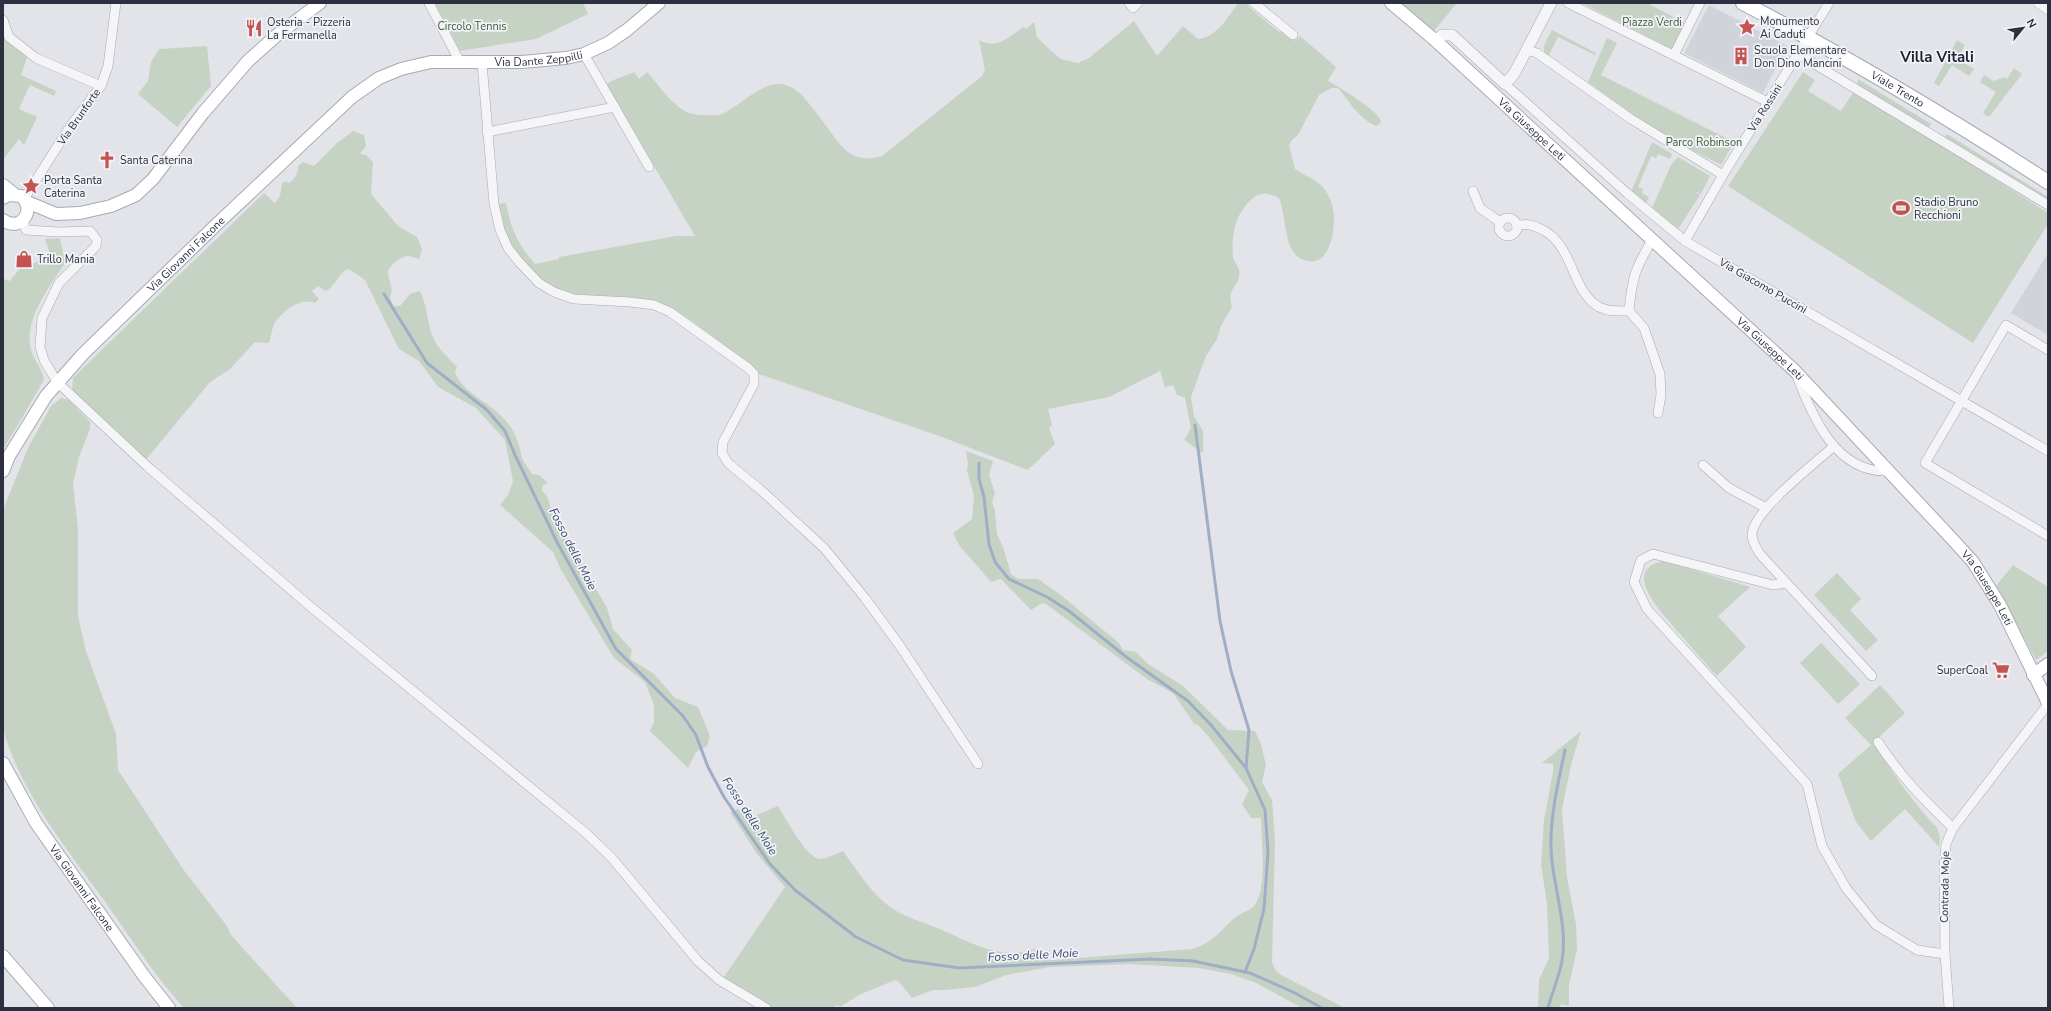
<svg xmlns="http://www.w3.org/2000/svg" width="2051" height="1011" font-family="'Nunito Sans',sans-serif">
  <style>
    .built { fill: #d1d3db }
    .green { fill: #c6d3c4 }
    .lines { fill: none; stroke-linecap: round; stroke-linejoin: round }
    .stream { stroke: #a0adc6; stroke-width: 3 }
    .minor-casing { stroke: #a8aab3; stroke-width: 10 }
    .tertiary-casing { stroke: #a8aab3; stroke-width: 12 }
    .secondary-casing { stroke: #a8aab3; stroke-width: 14 }
    .primary-casing { stroke: #a3a7b4; stroke-width: 16 }
    .minor { stroke: #f5f5f8; stroke-width: 9 }
    .tertiary { stroke: #f5f5f8; stroke-width: 11 }
    .secondary { stroke: #fff; stroke-width: 12 }
    .primary { stroke: #fff; stroke-width: 14 }
    .labels { text-anchor: middle; dominant-baseline: central; stroke-width: 3.5; stroke-linejoin: round; paint-order: stroke }
    .poi-label { font-size: 11px; fill: #2c3040; stroke: #f2f3f7; text-anchor: start }
    .park-label { font-size: 11px; fill: #3b5b3a; stroke: #f2f3f7 }
    .street-label { font-size: 11px; fill: #2c3040; stroke: #f2f3f7 }
    .water-label { font-size: 12px; font-style: italic; fill: #394971; stroke: #f2f3f7 }
    .district-label { font-size: 15px; font-weight: bold; fill: #1e2131; stroke: #f2f3f7 }
  </style>
  <rect width="100%" height="100%" fill="#e2e4e9"/>
  <g class="built">
    <path d="M1709 5 1744 23 1742 27 1749 30 1751 27 1787 46 1763 93 1684 53Z"/>
    <path d="M2048 253V335L2011 313Z"/>
  </g>
  <g class="green">
    <path d="M435 3H583L588 14 536 39 460 51Z"/>
    <path d="M1238 3H1247L1249 7 1279 32 1282 30 1295 41 1300 36 1336 67 1328 81C1340 88 1379 110 1381 122L1377 126C1360 120 1349 101 1338 88H1332L1319 95 1298 135 1291 141 1289 146 1295 169C1304 176 1315 178 1323 187 1328 194 1332 201 1333 209 1337 226 1330 270 1305 260 1300 259 1296 256 1293 251 1285 240 1285 213 1279 198 1274 196 1268 193 1262 194 1251 195 1239 213 1236 223 1233 232 1232 246 1233 256 1233 261 1238 265 1239 270 1242 287 1225 286 1232 307L1221 326 1217 339 1206 356 1191 397 1194 416 1203 431V453C1195 450 1192 444 1184 440L1191 428 1185 398 1177 395 1173 385 1165 387 1160 371 1109 397 1048 409 1052 425 1049 428 1055 444 1028 470 942 437 756 373 751 365 689 319 670 310 575 298 541 281 510 247 496 204 506 203C511 229 517 243 535 264L559 259V257L676 236H695L608 87 607 84C613 79 626 76 634 72L639 79 647 72C658 84 669 101 683 110 689 114 697 115 704 115 708 115 714 116 719 115 748 104 771 65 802 95 811 106 819 116 827 127 842 148 853 165 882 156L982 76 985 70 979 40C997 50 1009 37 1023 27L1026 29 1034 22 1037 37 1050 50 1061 59 1078 63 1089 58 1134 21 1157 56 1183 26 1198 39C1216 38 1229 16 1238 3Z"/>
    <path d="M1401 3H1457L1433 32Z"/>
    <path d="M1582 3H1647L1687 24 1674 50Z"/>
    <path d="M1552 30 1596 53 1595 55 1558 37 1548 57C1539 49 1547 40 1552 30Z"/>
    <path d="M3 32 6 38 27 58 21 75 56 91 54 96 30 85 19 109 37 117 24 145 19 139 3 160Z"/>
    <path d="M1607 38 1617 43 1601 75 1734 142 1721 165 1654 130 1588 82Z"/>
    <path d="M1957 40 1965 45 1962 50 1963 62 1974 69 1969 76 1952 65 1939 86 1934 83Z"/>
    <path d="M207 46 211 86 177 127 138 94 148 81 151 62 159 49Z"/>
    <path d="M2014 68 2022 74 1989 117 1983 113 1996 92 1980 82 1984 75 1994 81 2005 77 2007 79Z"/>
    <path d="M1803 72 1815 80 1808 91 1841 111 1855 90 2048 213V224L1973 343 1728 186Z"/>
    <path d="M1858 79 1931 124 1927 130 1857 86Z"/>
    <path d="M353 131 364 135 366 146 360 154 366 155 373 162 371 194 398 226 417 237 422 249 419 259C416 258 410 256 407 256 400 257 388 266 388 273 389 284 394 285 390 298L394 306H400L410 294 420 291C427 305 427 320 432 335 437 348 448 358 457 367L455 373C465 395 489 401 504 419 515 430 519 443 522 458 524 463 529 468 532 474L539 475 548 483 543 485 542 491C552 500 548 503 552 514 555 522 560 529 566 536L607 608 613 629 632 650 630 659 654 674 675 698 698 707 710 736 707 746 696 752 688 768 650 731 654 722V705L645 682 614 658 561 570 553 552 500 505 508 495 513 481 505 440 476 408 438 387 419 361 399 349 365 280 349 269C337 272 337 287 325 291L318 286 312 291 319 299 315 303C300 297 284 311 275 322 272 328 271 337 269 343L255 342 230 369 210 382 145 461 72 390 73 378 84 367 264 193 275 203 280 196 282 183 286 181 289 183C295 178 298 175 298 166L303 162 314 166 337 143Z"/>
    <path d="M1947 134 2048 197V202L1943 140Z"/>
    <path d="M1652 142 1672 154 1670 159 1658 154 1656 158 1651 156 1638 187 1643 189 1642 193 1649 197 1646 204 1631 192Z"/>
    <path d="M1678 157 1710 176 1701 194 1692 190 1700 195 1678 229 1652 208 1671 165Z"/>
    <path d="M60 238 65 263C50 287 26 315 30 346 32 358 42 367 44 380L3 450V282L5 279 10 281 20 268 51 257 45 239Z"/>
    <path d="M61 398 69 400 90 422V429L79 457 73 484 78 528V616L86 651 116 734 118 770 183 869 227 926 231 935 297 1008H184C155 976 131 939 106 903 67 849 22 795 3 729V510L28 448 51 406Z"/>
    <path d="M966 451 993 461 989 475 995 493 992 502 995 511 997 534 1003 547 1011 574 1018 579H1038L1062 596 1119 643 1123 650 1136 652 1148 664 1183 686 1228 730 1255 731 1261 744 1266 765 1262 782 1272 800 1275 839 1272 962 1275 970 1281 975 1345 1008H1302L1256 983 1231 974 1199 968 1129 964 1050 967 1006 975 975 987 945 990H933L912 998 899 982 895 980 859 995 840 1007 838 1005 832 1008H772L724 977 785 887 757 854 730 812 738 809 750 818 778 806C785 817 807 859 820 859 826 859 837 853 843 851 857 870 871 893 890 907 903 916 920 921 935 927 967 940 1001 963 1036 948L1049 960H1053L1192 949C1210 944 1219 933 1231 921 1239 913 1248 912 1254 906 1268 889 1261 839 1261 818H1251L1242 804 1249 790 1209 737 1197 724 1195 725 1173 693 1147 679 1046 604 1042 603 1031 610 1001 579 991 582 959 545 953 533 972 519 974 496 967 471 968 463Z"/>
    <path d="M1664 561 1750 587 1718 616 1746 647 1717 676C1704 662 1692 648 1680 634 1666 617 1617 570 1664 561Z"/>
    <path d="M2013 565 2048 587V651L2036 660 1996 586Z"/>
    <path d="M1837 573 1861 599 1850 610 1878 640 1866 651 1814 595Z"/>
    <path d="M1821 643 1860 684 1838 704 1800 663Z"/>
    <path d="M1880 685 1905 713 1875 741C1892 775 1909 796 1934 825H1936L1940 838 1939 847 1905 809 1871 841 1856 822 1838 774 1871 745 1845 718Z"/>
    <path d="M1581 731 1571 765 1562 809 1567 877 1576 924 1577 949 1569 985V1006L1561 1004 1560 1008H1538L1539 980 1549 958 1547 904 1541 864 1544 820 1553 772V764L1542 763Z"/>
  </g>
  <g class="lines">
    <g class="stream">
      <path d="M384 294 427 363 487 410 505 431 515 455 557 542 616 649 683 716 696 735 708 767 724 797 770 864 795 890 856 937 903 960 959 968 1150 959 1193 961 1250 973 1293 992 1322 1008"/>
      <path d="M1195 425 1220 621 1231 671 1249 730 1246 768"/>
      <path d="M979 463V479L984 497 989 544 995 562 1009 579 1047 597 1069 611 1125 656 1188 701 1211 725 1246 768 1265 810 1268 852 1264 909 1254 949 1245 972"/>
      <path d="M1548 1008C1552 993 1559 977 1562 961 1569 921 1549 878 1551 837 1552 808 1559 779 1565 750"/>
    </g>
    <g class="minor-casing">
      <g id="minor">
        <path d="M429 3 460 62"/>
        <path d="M1129 3 1133 8 1138 3"/>
        <path d="M1254 3 1293 35"/>
        <path d="M1568 3 1768 102"/>
        <path d="M2038 3 2048 10"/>
        <path d="M3 20 9 37 36 58 101 86"/>
        <path d="M1527 50 1537 53 1631 119 1723 175"/>
        <path d="M584 54 649 167"/>
        <path d="M1798 54 2048 205"/>
        <path d="M1674 55 1700 3"/>
        <path d="M482 63 494 204 500 230 508 248 519 262 539 283 554 292 574 299 630 302 654 305 670 312 748 368 754 374V384L723 442 722 453 728 463 762 491 824 548 865 598 900 646 978 764"/>
        <path d="M1505 84 1628 194 1685 241 2048 451"/>
        <path d="M487 132 615 107"/>
        <path d="M1473 191 1480 208 1500 222"/>
        <path d="M24 199 71 125 101 86 108 66 116 3"/>
        <circle cx="1508" cy="227" r="9"/>
        <path d="M23 221 26 230 59 232 90 231 97 240 96 246 59 283 42 318 40 347 44 360 57 382 148 467 311 607 587 834 611 857 698 961 719 980 766 1008"/>
        <path d="M1517 226C1527 223 1533 225 1543 230 1574 246 1571 291 1599 307 1609 312 1619 311 1629 311"/>
        <path d="M1652 240C1635 269 1632 278 1629 311L1644 328 1660 374 1661 395 1658 413"/>
        <path d="M1685 241 1723 175 1829 3"/>
        <path d="M2048 350 2006 325 1925 463 2048 536"/>
        <path d="M1796 374C1812 416 1836 474 1889 471"/>
        <path d="M1833 447C1814 464 1754 510 1752 534 1752 541 1756 548 1760 554L1872 676"/>
        <path d="M1703 465 1729 488 1766 508"/>
        <path d="M1785 583 1773 585 1653 554 1641 560 1634 582 1647 609 1807 784 1822 846 1846 888 1876 925 1917 950 1945 954"/>
        <path d="M1878 742C1900 776 1924 800 1953 828"/>
        <path d="M1949 1008 1945 954 1944 866 1946 844 1953 828 2048 704"/>
      </g>
    </g>
    <g class="tertiary-casing">
      <path id="tertiary" d="M1436 41 1442 35H1452L1505 84 1514 74 1551 3"/>
    </g>
    <g class="secondary-casing">
      <g id="secondary">
        <path id="s1" d="M1391 3 1436 41 1795 371 1954 541 1973 562 2000 605 2048 703"/>
        <path d="M3 185 14 194"/>
        <path d="M3 198 9 195 21 196C37 210 20 233 3 220"/>
        <path d="M27 202 56 214 80 213 111 206 136 195 153 179 203 113 248 61 277 35 320 3"/>
        <path id="s2" d="M3 471 9 456 46 396 83 354 218 223 352 97 379 78 401 69 431 62H522L566 58 584 54 608 43 627 30 659 3"/>
        <path d="M2033 675 2048 664"/>
        <path id="s3" d="M3 763 36 823 144 976 169 1008"/>
        <path d="M3 956 48 1008"/>
      </g>
    </g>
    <g class="primary-casing">
      <g id="primary">
        <path id="s4" d="M1743 3C1848 57 1949 118 2048 182"/>
      </g>
    </g>
    <use href="#minor" class="minor"/>
    <use href="#tertiary" class="tertiary"/>
    <use href="#secondary" class="secondary"/>
    <use href="#primary" class="primary"/>
  </g>
  <defs>
    <g id="sight-bare" transform="scale(1.38)"><path d="M0-6L1.8-2.2L6-1.7L2.9 1.2L3.7 5.4L0 3.3L-3.7 5.4L-2.9 1.2L-6-1.7L-1.8-2.2Z" fill="#c45352" stroke="#f2f3f7" stroke-width="2.5" paint-order="stroke"/></g>
    <g id="restaurant-bare" transform="scale(1.38)"><path d="M-5-6h1v4h1v-4h1v4h1v-4h1v5L-1.5 .5V6h-2V.5L-5-1ZM5-6V6H3V1.5H1.5Q1.5-4 5-6Z" fill="#c45352" stroke="#f2f3f7" stroke-width="2.5" paint-order="stroke"/></g>
    <g id="building-bare" transform="scale(1.38)"><path d="M-4-6H4V6H1V3H-1V6H-4ZM-2.5-4.3h1.7v1.8h-1.7ZM.8-4.3h1.7v1.8H.8ZM-2.5-1h1.7V.8h-1.7ZM.8-1h1.7V.8H.8Z" fill="#c45352" stroke="#f2f3f7" stroke-width="2.5" paint-order="stroke"/></g>
    <g id="church-bare" transform="scale(1.38)"><path d="M-1.2-6h2.4v3.5h3.3v2.4h-3.3V6h-2.4V-.1h-3.3v-2.4h3.3Z" fill="#c45352" stroke="#f2f3f7" stroke-width="2.5" paint-order="stroke"/></g>
    <g id="stadium-bare" transform="scale(1.38)"><path d="M0-5a6.5 5 0 1 0 0 10a6.5 5 0 1 0 0-10ZM-3.5-1.8h7v3.6h-7Z" fill="#c45352" stroke="#f2f3f7" stroke-width="2.5" paint-order="stroke"/></g>
    <g id="shop-bare" transform="scale(1.38)"><path d="M-5-2.5h2.3a2.7 3.5 0 0 1 5.4 0H5L5.5 6h-11ZM-1.5-2.5h3a1.5 2.3 0 0 0-3 0Z" fill="#c45352" stroke="#f2f3f7" stroke-width="2.5" paint-order="stroke"/></g>
    <g id="supermarket-bare" transform="scale(1.38)"><path d="M-6-5.5h2.5l.6 2H6L4.5 2H-2.5L-4.4-4H-6ZM-1.5 3.2a1.3 1.3 0 1 0 .1 0ZM3 3.2a1.3 1.3 0 1 0 .1 0Z" fill="#c45352" stroke="#f2f3f7" stroke-width="2.5" paint-order="stroke"/></g>
  </defs>
  <g fill-rule="evenodd">
    <use href="#sight-bare" x="1747" y="27"/>
    <use href="#restaurant-bare" x="254" y="28"/>
    <use href="#building-bare" x="1741" y="56"/>
    <use href="#church-bare" x="107" y="160"/>
    <use href="#sight-bare" x="31" y="186"/>
    <use href="#stadium-bare" x="1901" y="208"/>
    <use href="#shop-bare" x="24" y="259"/>
    <use href="#supermarket-bare" x="2001" y="670"/>
  </g>
  <g class="labels">
    <g class="poi-label">
      <text x="1760" y="21">Monumento<tspan x="1760" dy="13">Ai Caduti</tspan></text>
      <text x="267" y="22">Osteria - Pizzeria<tspan x="267" dy="13">La Fermanella</tspan></text>
      <text x="1754" y="50">Scuola Elementare<tspan x="1754" dy="13">Don Dino Mancini</tspan></text>
      <text x="120" y="160">Santa Caterina</text>
      <text x="44" y="180">Porta Santa<tspan x="44" dy="13">Caterina</tspan></text>
      <text x="1914" y="202">Stadio Bruno<tspan x="1914" dy="13">Recchioni</tspan></text>
      <text x="37" y="259">Trillo Mania</text>
      <text x="1988" y="670" text-anchor="end">SuperCoal</text>
    </g>
    <g class="park-label">
      <text x="1652" y="22">Piazza Verdi</text>
      <text x="472" y="26">Circolo Tennis</text>
      <text x="1704" y="142">Parco Robinson</text>
    </g>
    <g class="street-label">
      <text stroke="none"><textPath href="#s2" startOffset="710">Via Dante Zeppilli</textPath></text>
      <text stroke="none"><textPath href="#s4" startOffset="177">Viale Trento</textPath></text>
      <text transform="translate(1765 108) rotate(-58)">Via Rossini</text>
      <text transform="translate(79 117) rotate(-55)">Via Brunforte</text>
      <text stroke="none"><textPath href="#s1" startOffset="189">Via Giuseppe Leti</textPath></text>
      <text stroke="none"><textPath href="#s2" startOffset="286">Via Giovanni Falcone</textPath></text>
      <text transform="translate(1763 286) rotate(30)">Via Giacomo Puccini</text>
      <text stroke="none"><textPath href="#s1" startOffset="513">Via Giuseppe Leti</textPath></text>
      <text stroke="none"><textPath href="#s1" startOffset="837">Via Giuseppe Leti</textPath></text>
      <text transform="translate(1945 887) rotate(-89)">Contrada Moje</text>
      <text stroke="none"><textPath href="#s3" startOffset="148">Via Giovanni Falcone</textPath></text>
    </g>
    <g class="water-label">
      <text transform="translate(573 549) rotate(63)">Fosso delle Moie</text>
      <text transform="translate(750 816) rotate(57)">Fosso delle Moie</text>
      <text transform="translate(1033 955) rotate(-3)">Fosso delle Moie</text>
    </g>
    <g class="district-label">
      <text x="1937" y="57">Villa Vitali</text>
    </g>
  </g>
  <rect width="2051" height="1011" fill="none" stroke="#2c3040" stroke-width="8"/>
  <g transform="translate(2023 28) rotate(61)" stroke="#f2f3f7" stroke-width="3" paint-order="stroke">
  <path d="M0-3L7 15L0 10L-7 15Z" fill="#2c3040"/>
  <text y="-6" font-size="11" font-weight="bold" text-anchor="middle" fill="#2c3040">N</text>
  </g>
</svg>
